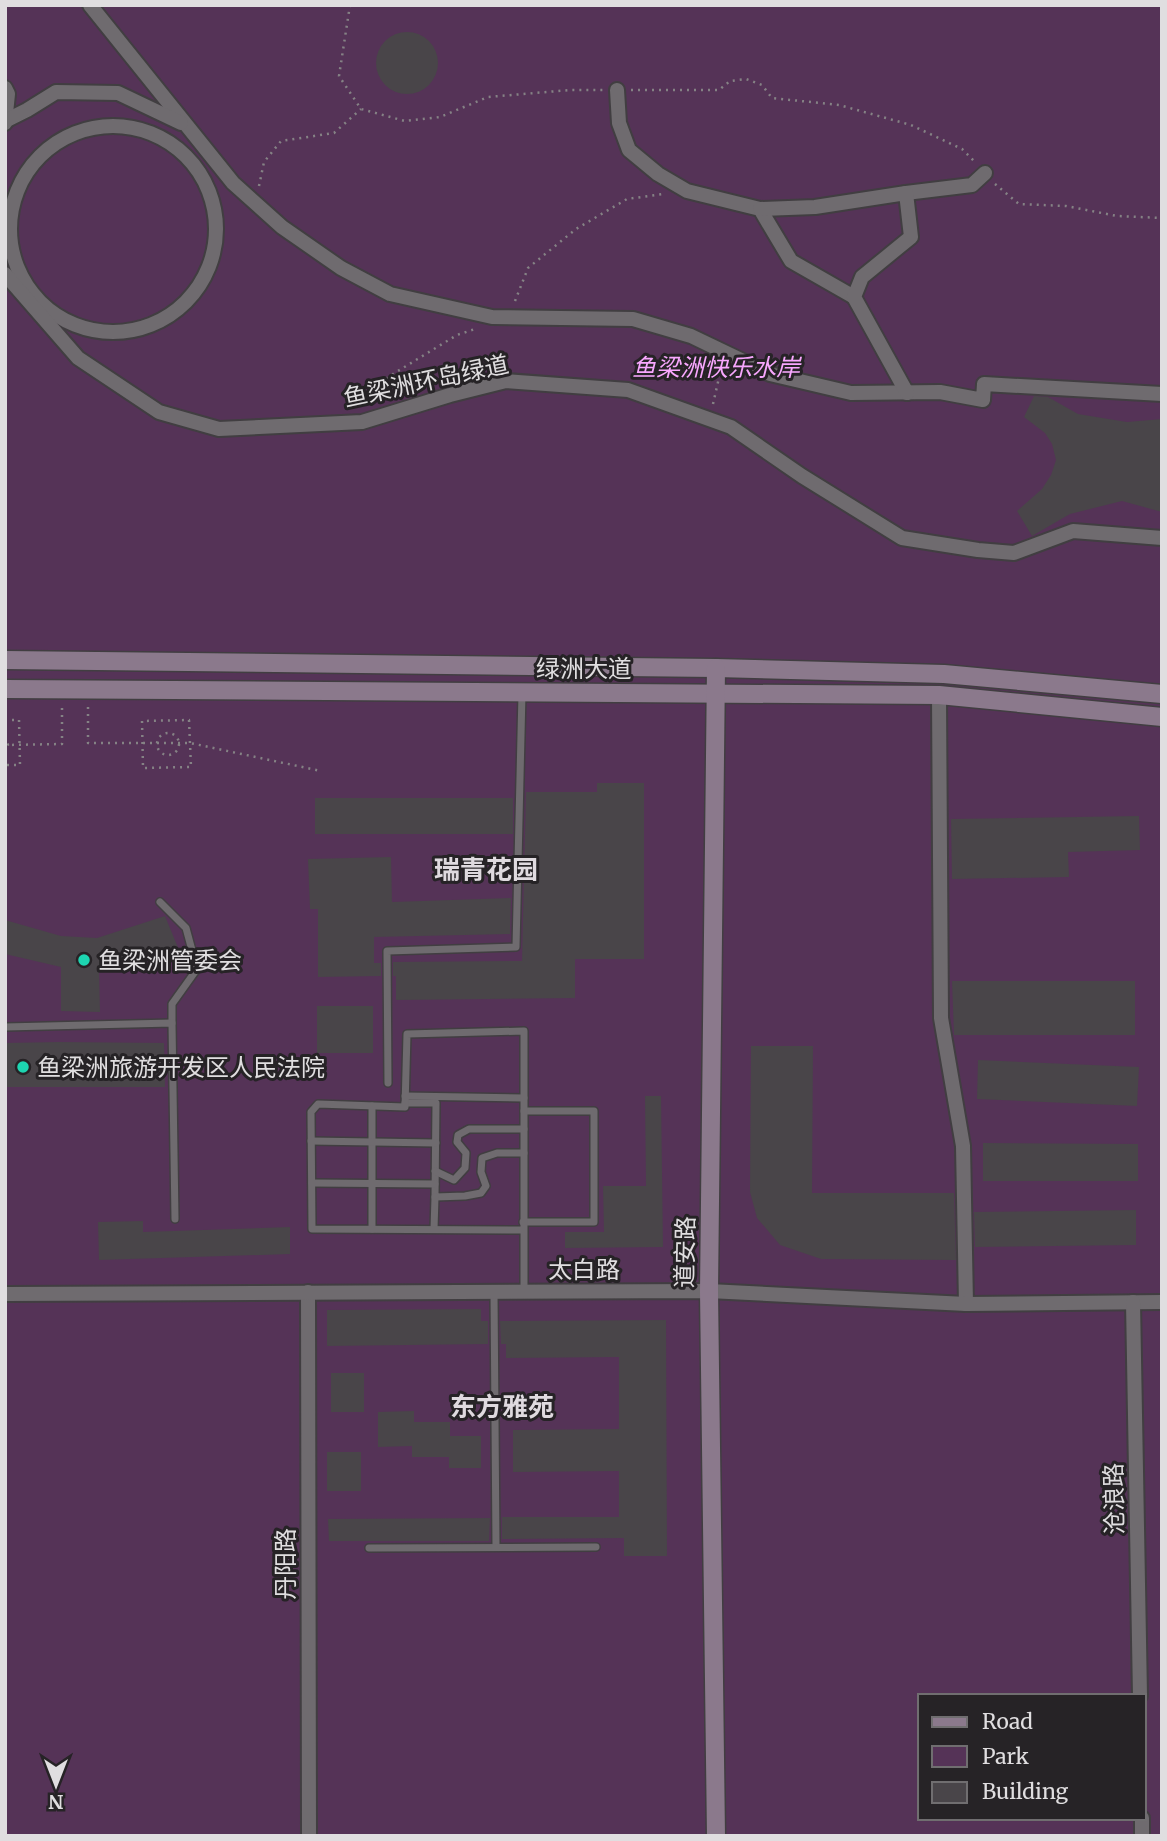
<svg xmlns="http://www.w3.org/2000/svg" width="1167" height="1841" font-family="Merriweather,'Noto Sans SC',serif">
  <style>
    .green { fill: #553357; fill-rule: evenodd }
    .building { fill: #494549 }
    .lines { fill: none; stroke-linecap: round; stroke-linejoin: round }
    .lane-casing { stroke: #413e41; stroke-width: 10 }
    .street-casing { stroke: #413e41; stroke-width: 18 }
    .secondary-casing { stroke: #413e41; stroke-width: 21 }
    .path { stroke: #858285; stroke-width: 2.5; stroke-dasharray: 2 5; stroke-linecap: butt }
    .lane { stroke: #6f6b6f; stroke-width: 7 }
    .street { stroke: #6f6b6f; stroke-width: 14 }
    .secondary { stroke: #8b798c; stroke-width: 18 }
    .poi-dot { fill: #1dd5b1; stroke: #262326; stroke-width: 2.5 }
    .labels { text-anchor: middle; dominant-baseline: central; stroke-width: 6; stroke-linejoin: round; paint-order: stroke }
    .park-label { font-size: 24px; font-style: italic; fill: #f8a7fe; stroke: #262326 }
    .street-label { font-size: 24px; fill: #e0dee0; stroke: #262326 }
    .poi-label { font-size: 24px; fill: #e0dee0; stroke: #262326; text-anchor: start }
    .neighbourhood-label { font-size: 26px; font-weight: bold; fill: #dfdadf; stroke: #262326 }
  </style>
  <rect width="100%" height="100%" fill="#262326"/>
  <path class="green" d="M5 5H1162V1836H5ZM920 1696H1144V1818H920Z"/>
  <g class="building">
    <circle cx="407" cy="63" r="31"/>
    <path d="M1034 396 1048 397 1078 414 1127 422 1162 419V512L1122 501 1070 514 1032 536 1017 511 1042 489 1051 475 1056 460 1052 444 1045 433 1024 417Z"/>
    <path d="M597 783H644V959H575V998L396 1000V976H393V962L522 961 526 792H597Z"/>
    <rect x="315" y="798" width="198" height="36"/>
    <path d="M1139 816 1140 850 1068 852 1069 877 952 879 951 819Z"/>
    <path d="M391 857 392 902 511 898 510 934 374 937V963H381V976L318 977V909H310L308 859Z"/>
    <path d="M165 916 179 950 99 969 100 1012 61 1011V967L5 954V920L61 936 97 938Z"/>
    <path d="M952 981H1135V1035H954Z"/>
    <rect x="317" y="1006" width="56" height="47"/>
    <path d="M59 1042 164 1043 165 1087H5V1043Z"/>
    <path d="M751 1046H813L812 1193H954L956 1260 821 1259 780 1245 757 1218 750 1192Z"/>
    <path d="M978 1060 1139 1067 1137 1106 977 1099Z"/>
    <path d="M645 1096H661L663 1247 565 1248V1232H604L603 1186H646Z"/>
    <path d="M983 1143 1138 1144V1181H983Z"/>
    <path d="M1136 1210V1245L975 1247 974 1212Z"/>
    <path d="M143 1221V1232L290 1227V1254L99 1260 98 1222Z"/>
    <path d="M481 1309V1321H488V1344L327 1346V1310Z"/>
    <path d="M666 1320 667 1556H624V1538L502 1539V1517H619V1471L513 1472V1430L619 1429V1357L506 1358V1344H501L500 1321Z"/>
    <rect x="331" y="1373" width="33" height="39"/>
    <path d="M414 1411V1422H450V1436H481V1468H449V1457H412V1446L378 1447V1412Z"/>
    <rect x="327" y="1452" width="34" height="39"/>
    <path d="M490 1518 489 1541H329L328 1519Z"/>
  </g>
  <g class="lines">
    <g class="lane-casing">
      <g id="lane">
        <path d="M160 902 186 928 197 969 172 1004V1023"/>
        <path d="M5 1027 172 1023 175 1219"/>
        <path d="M388 1083 387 951 516 947 522 693"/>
        <path d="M405 1096 524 1098"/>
        <path d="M405 1103H436L435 1197 465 1196 481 1193 486 1186 481 1172 482 1158 497 1153H524"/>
        <path d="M372 1106V1229"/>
        <path d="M311 1141 436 1143"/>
        <path d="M435 1171 454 1180 465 1168 466 1153 457 1142 458 1135 469 1129H524"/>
        <path d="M312 1183 435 1184"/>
        <path d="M523 1222H594V1111H524"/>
        <path d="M434 1229 435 1197"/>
        <path d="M523 1230 312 1229 311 1112 318 1104 405 1107 407 1034 524 1031V1292"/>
        <path d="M494 1292 496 1547"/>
        <path d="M369 1548 596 1547"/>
      </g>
    </g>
    <g class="street-casing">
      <g id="street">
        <path d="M90 5 233 183 282 227 341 268 390 294 492 317 633 319 691 336 770 374 851 393 940 392 983 400 984 384 1162 394"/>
        <path d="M5 88 8 94 5 123"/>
        <path d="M617 90 619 123 629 150 658 174 687 191 760 209 791 261 854 297"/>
        <path d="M7 120 27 110 56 92 118 93 181 123"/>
        <circle cx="113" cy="229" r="103"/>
        <path d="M906 193 972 185 985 173"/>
        <path d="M760 209 815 207 906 193 911 237 862 277 854 297 907 393"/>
        <path d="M5 274 78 358 159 412 219 429 362 422 450 395 506 381 628 390 731 427 802 476 902 538 978 550 1014 553 1073 531 1162 538"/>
        <path d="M939 695 941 1018 963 1146 966 1304"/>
        <path d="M308 1292 309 1836"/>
        <path d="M5 1294 709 1291 966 1304 1162 1302"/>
        <path d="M1133 1302 1140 1696"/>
        <path d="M1142 1818V1836"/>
      </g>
    </g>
    <g class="secondary-casing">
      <g id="secondary">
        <path d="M5 660 716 668 944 674 1162 694"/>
        <path d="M5 689 939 695 1162 717"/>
        <path d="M716 1836 709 1291 716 668"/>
      </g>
    </g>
    <g class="path">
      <path d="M350 5 339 76 361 109 405 121 440 117 488 97 570 90H603"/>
      <path d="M631 90H719L730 81 746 79 762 85 772 98 839 105 911 125 962 149 974 161"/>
      <path d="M995 184 1019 204 1066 206 1117 216 1162 218"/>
      <path d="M259 186 264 162 281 141 334 133 361 109"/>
      <path d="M515 301 528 268 576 229 627 199 663 194"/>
      <path d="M371 402 388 377 457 335 475 329"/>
      <path d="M713 404 721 369"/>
      <path d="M88 707V743H190L321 771"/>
      <path d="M5 720H19L20 765H5"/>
      <path d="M189 720 191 767 143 768 142 721Z"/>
      <circle cx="168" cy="744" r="11"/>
      <path d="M5 737 8 745 5 752"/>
      <path d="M5 745 62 744V706"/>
    </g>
    <use href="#lane" class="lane"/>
    <use href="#street" class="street"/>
    <use href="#secondary" class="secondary"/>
  </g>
  <g class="poi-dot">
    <circle cx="84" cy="960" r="7"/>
    <circle cx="23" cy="1067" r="7"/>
  </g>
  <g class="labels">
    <g class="park-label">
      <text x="716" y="367">鱼梁洲快乐水岸</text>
    </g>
    <g class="street-label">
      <text transform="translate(426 381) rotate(-12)">鱼梁洲环岛绿道</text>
      <text x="584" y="668">绿洲大道</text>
      <text transform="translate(685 1252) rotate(-89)">道安路</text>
      <text x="584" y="1269">太白路</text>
      <text transform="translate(1114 1499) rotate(-91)">沧浪路</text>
      <text transform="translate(285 1564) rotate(-90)">丹阳路</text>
    </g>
    <g class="poi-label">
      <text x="98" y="960">鱼梁洲管委会</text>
      <text x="37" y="1067">鱼梁洲旅游开发区人民法院</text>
    </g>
    <g class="neighbourhood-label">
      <text x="486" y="869">瑞青花园</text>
      <text x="502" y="1406">东方雅苑</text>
    </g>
  </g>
  <rect width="1167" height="1841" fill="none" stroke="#e0dee0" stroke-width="14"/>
  <rect x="918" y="1694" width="228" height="126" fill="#262326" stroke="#706e70" stroke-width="2"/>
  <rect x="932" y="1717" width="35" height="10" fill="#8b798c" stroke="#706e70" stroke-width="2"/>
  <text x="982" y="1729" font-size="21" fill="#e0dee0">Road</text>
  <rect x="932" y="1746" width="35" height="21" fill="#553357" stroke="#706e70" stroke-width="2"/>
  <text x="982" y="1764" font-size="21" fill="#e0dee0">Park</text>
  <rect x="932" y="1782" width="35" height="21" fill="#494549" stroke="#706e70" stroke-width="2"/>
  <text x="982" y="1799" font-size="21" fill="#e0dee0">Building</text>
  <g transform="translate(56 1785) rotate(180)" stroke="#262326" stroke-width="5" paint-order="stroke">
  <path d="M0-5L12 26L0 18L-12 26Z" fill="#e0dee0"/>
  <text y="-10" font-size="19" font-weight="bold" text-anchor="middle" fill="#e0dee0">N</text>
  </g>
</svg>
